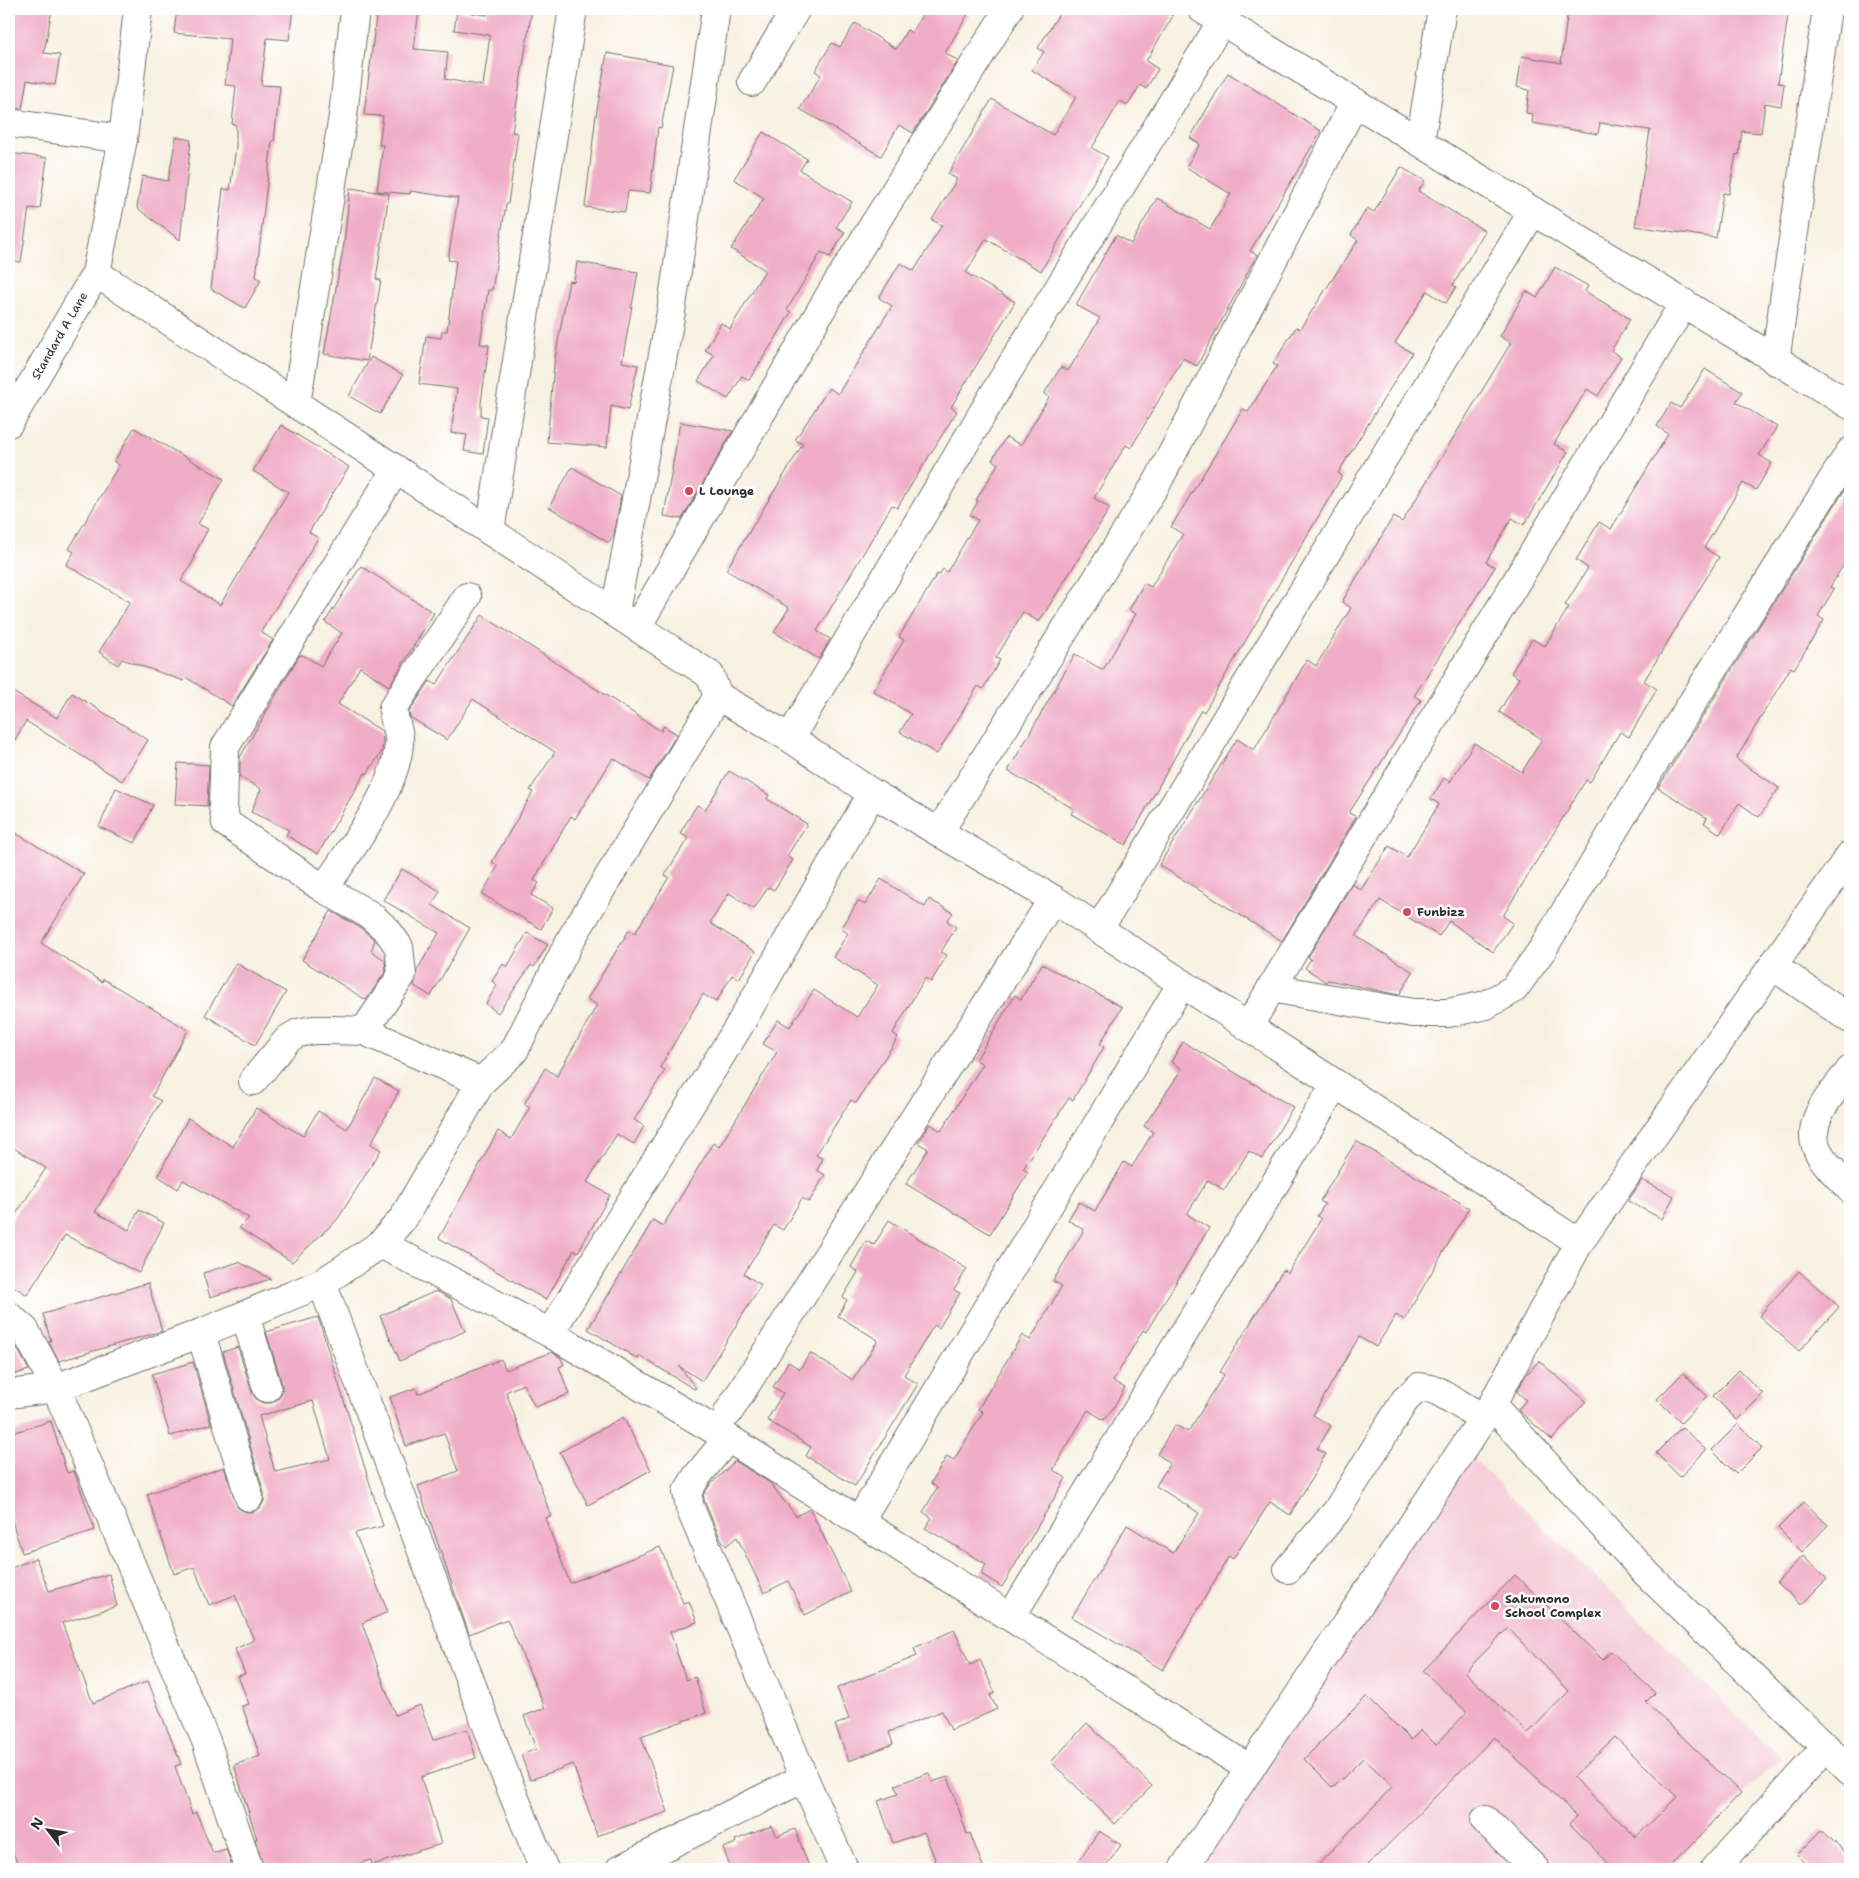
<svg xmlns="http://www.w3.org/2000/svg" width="1859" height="1878" font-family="'Shantell Sans',sans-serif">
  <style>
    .built { fill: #f5cfda }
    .building { fill: #f0adc7; fill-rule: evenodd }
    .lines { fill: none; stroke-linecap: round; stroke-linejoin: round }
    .minor-casing { stroke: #72706b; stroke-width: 30 }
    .minor { stroke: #fff; stroke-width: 28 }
    .poi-dot { fill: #d1495b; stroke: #fff; stroke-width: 2 }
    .labels { text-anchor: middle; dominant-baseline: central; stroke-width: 5; stroke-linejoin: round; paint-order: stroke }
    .street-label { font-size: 12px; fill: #2b2b2b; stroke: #fff }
    .poi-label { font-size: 12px; font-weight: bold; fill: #2b2b2b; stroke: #fff; text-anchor: start }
  </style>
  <rect width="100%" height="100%" fill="#fff"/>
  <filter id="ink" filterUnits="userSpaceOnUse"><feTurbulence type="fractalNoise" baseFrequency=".02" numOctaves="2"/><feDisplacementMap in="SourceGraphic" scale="10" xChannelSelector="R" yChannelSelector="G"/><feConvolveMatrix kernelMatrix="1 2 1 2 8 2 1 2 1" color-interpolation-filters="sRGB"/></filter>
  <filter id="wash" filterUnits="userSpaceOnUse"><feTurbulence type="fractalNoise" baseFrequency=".0096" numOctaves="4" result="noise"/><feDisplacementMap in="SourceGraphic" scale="20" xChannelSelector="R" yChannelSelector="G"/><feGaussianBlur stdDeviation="1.12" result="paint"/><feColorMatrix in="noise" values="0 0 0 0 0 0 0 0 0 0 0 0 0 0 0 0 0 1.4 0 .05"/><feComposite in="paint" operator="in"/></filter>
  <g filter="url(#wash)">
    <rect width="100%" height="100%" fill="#f7f1e1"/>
    <path class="built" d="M1469 1455 1781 1757 1669 1869H1186Z"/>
    <g id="blocks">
      <g class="building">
        <path d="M9 9H52L44 53 60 55 55 85 27 80 22 109 9 108Z"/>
        <path d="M177 9H293L289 40 267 38 261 85 280 86 274 141H272L256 277 261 280 245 308 211 289 223 189 230 190 236 147V125L232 124 236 86 225 85 230 39 174 33Z"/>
        <path d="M377 9H419L414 49 448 52 445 79 483 86 490 35 454 30 457 11 487 15 488 9H532L512 132 518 133 508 204H506L492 290H488L480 344 489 345 481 403V416L488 417 483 454 464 451 467 435 451 433 457 389 419 384 426 336 441 338 442 331H447L456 261 448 260 458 198 410 191V194L377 191 383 145H379L383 116 364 115Z"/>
        <path d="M925 9H971L945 53 958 61 913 133 899 125 881 156 800 109 821 75 815 71 832 43 840 47 855 23 896 49 907 30 912 33Z"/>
        <path d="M1062 9H1160L1173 16 1146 61 1158 69 1146 89 1140 85 1128 105 1120 101 1092 148 1108 157 1041 271 986 239 966 273 1015 302 951 407 957 411 897 508 892 505 817 631 830 639 819 659 774 632 789 608 726 570 803 444 795 440 829 388 838 394 892 306 879 298 900 263 914 271 942 225 932 220 957 179 948 174 992 99 1053 135 1076 97 1032 70 1044 52 1038 48Z"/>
        <path d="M1568 9H1789L1778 83 1784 84 1781 106 1765 103 1761 133 1742 131 1739 155 1736 154 1729 194 1723 193 1716 238 1635 226 1650 130 1600 123 1598 134 1532 123 1533 114 1526 113 1529 90 1517 87 1522 56 1561 63Z"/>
        <path d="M607 53 673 65 661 128 658 127 650 193 628 191 625 212 585 207 596 115Z"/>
        <path d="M1228 73 1321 131 1250 251 1257 255 1197 366 1183 358 1131 448 1126 445 1094 498 1110 508 1039 622 1023 612 996 658 1000 660 983 689 978 686 937 754 900 732 911 714 873 691 904 640 899 637 937 574 939 575 943 569 947 572 978 520 970 515 978 501 976 500 998 464 992 460 1006 437 1021 445 1049 397 1044 394 1061 367 1068 371 1100 318 1076 305 1116 235 1131 244 1157 198 1210 229 1231 194 1186 167 1200 144 1190 138Z"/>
        <path d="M763 132 807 159 800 170 852 202 836 227 845 232 830 257 821 252 787 310 791 312 777 336 749 380 742 376 728 399 698 381 714 355 705 350 721 323 730 329 765 270 731 249 764 198 734 179Z"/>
        <path d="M176 137 191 140 180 240 137 208 142 176 168 181Z"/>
        <path d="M9 153 47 158 40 209 29 208 21 262 9 261Z"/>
        <path d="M1401 167 1425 181 1418 191 1485 231 1453 285 1456 287 1446 303 1427 291 1395 343 1412 353 1338 473 1342 476 1204 712 1201 710 1126 845 1071 814 1074 809 1008 771 1075 654 1103 670 1136 614 1129 610 1144 583 1151 587 1183 534 1171 527 1243 409 1248 412 1277 366 1273 364 1296 327 1300 329 1358 240 1351 235 1367 208 1374 212Z"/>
        <path d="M350 188 389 194 376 279 381 280 367 361 324 354 344 244Z"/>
        <path d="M577 262 638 272 622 362 638 365 628 410 611 406 607 447 547 442 554 364 569 281 574 282Z"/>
        <path d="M1555 267 1588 286 1585 291 1630 319 1611 351 1621 357 1598 396 1587 389 1554 444 1568 452 1524 525 1512 518 1486 562 1495 567 1414 696 1421 700 1349 813 1356 817 1282 941 1159 865 1237 739 1254 750 1307 660 1316 666 1351 608 1342 602 1393 517 1402 522 1511 343 1500 336 1526 291 1537 298Z"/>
        <path d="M371 357 403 375 380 414 349 396Z"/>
        <path d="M1705 369 1742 392 1736 402 1777 427 1759 455 1772 463 1756 490 1743 483 1704 548 1719 557 1644 681 1657 689 1629 737 1620 732 1590 782 1586 780 1503 916 1513 923 1493 952 1449 921 1439 936 1380 900 1356 936 1413 972 1399 995 1328 980 1326 982 1305 968 1311 959 1308 957 1352 884 1361 890 1389 846 1407 857 1439 804 1431 799 1444 778 1450 782 1474 743 1522 772 1542 739 1499 712 1519 678 1511 673 1532 639 1545 646 1569 607 1565 605 1588 568 1576 560 1599 522 1611 529 1668 434 1657 426 1671 403 1680 408Z"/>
        <path d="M680 422 733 431 682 519 664 516Z"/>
        <path d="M281 425 349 467 309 532 318 538 261 632 273 640 232 706 187 678 184 681 122 659 118 665 99 652 130 602 66 565 74 552 69 549 119 465 114 462 134 428 224 479 198 524 208 529 193 557 195 558 181 581 220 605 288 492 253 471Z"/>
        <path d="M572 467 621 496 614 535 609 543 549 507Z"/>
        <path d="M1850 481V554L1830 587 1834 589 1818 616 1824 620 1794 669 1791 667 1736 759 1779 788 1759 817 1739 803 1720 834 1704 823 1707 818 1658 788Z"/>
        <path d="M361 566 434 613 389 686 360 667 338 704 382 731 383 743 382 751 367 774 365 773 318 854 286 835 289 830 251 812 261 789 240 777V757L299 656 303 655 321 666 342 633 325 622Z"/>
        <path d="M482 615 661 731 664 726 677 734 649 780 613 758 575 819 571 816 534 880 539 883 531 895 553 908 541 929 482 894 498 866 492 862 533 792 530 790 555 752 473 699 447 740 410 717 409 712 430 681 436 685Z"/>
        <path d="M9 690 57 718 72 693 148 740 122 781 26 721 9 750Z"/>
        <path d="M178 763 209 765 207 806 175 804Z"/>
        <path d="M729 771 769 795 767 799 807 824 787 856 793 860 774 890 768 887 754 909 729 893 710 923 755 952 739 979 732 975 716 1002 703 994 660 1067 665 1070 634 1120 644 1126 634 1144 617 1134 587 1182 610 1195 578 1252 574 1250 546 1300 439 1238 498 1131 511 1139 530 1107 524 1104 545 1068 557 1076 597 1005 587 999 629 930 635 933 669 877 665 875 688 838 680 833 697 805 705 810Z"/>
        <path d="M116 788 153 805 135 843 99 827Z"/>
        <path d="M9 829 84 874 41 943 102 982 103 979 188 1030 152 1096 161 1101 95 1212 129 1230 139 1210 164 1223 139 1273 65 1235 27 1295 9 1283V1225L46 1168 9 1145Z"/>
        <path d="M402 869 440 891 432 905 470 928 431 996 414 986 417 970 439 933 383 900Z"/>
        <path d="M881 879 925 907 929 899 953 913 947 921 956 927 941 952 947 955 931 982 925 978 893 1033 898 1037 856 1103 851 1100 816 1155 823 1159 817 1170 825 1175 809 1202 802 1198 783 1230 774 1225 744 1274 761 1285 702 1381 679 1366 696 1388 694 1389 640 1356 638 1359 588 1329 653 1220 663 1226 713 1143 719 1147 777 1052 763 1044 778 1020 790 1027 814 990 857 1017 878 985 833 957 848 933 841 929 858 901 865 905Z"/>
        <path d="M331 911 361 928 375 940 371 951 385 960 386 971 366 1000 302 960Z"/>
        <path d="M527 933 548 945 534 967 531 965 498 1013 486 1004 497 985 492 981 503 964 507 967Z"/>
        <path d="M236 963 286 992 255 1045 205 1015Z"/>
        <path d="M1042 964 1122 1007 1100 1044 1104 1047 1073 1100 1069 1098 1023 1169 1028 1172 990 1234 906 1184 928 1149 918 1143 930 1124 941 1131 983 1064 976 1060 1015 995 1021 999Z"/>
        <path d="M1183 1042 1293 1107 1262 1159 1249 1151 1224 1190 1208 1180 1187 1214 1209 1228 1146 1332 1143 1330 1113 1381 1125 1388 1113 1408 1104 1420 1088 1410 1053 1470 1066 1478 1002 1587 981 1574 986 1564 925 1528 932 1518 923 1512 937 1488 931 1483 947 1456 954 1460 983 1412 978 1409 1022 1335 1030 1340 1062 1286 1053 1281 1084 1230 1068 1220 1079 1202 1095 1211 1124 1162 1132 1167 1153 1132 1144 1126 1182 1069 1171 1062Z"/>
        <path d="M375 1078 399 1091 371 1144 381 1150 337 1220 292 1262 239 1228 249 1218 183 1180 178 1189 158 1176 188 1118 233 1147 256 1108 303 1136 318 1111 347 1129Z"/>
        <path d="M1356 1141 1469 1208 1404 1320 1396 1315 1376 1347 1359 1337 1313 1415 1331 1426 1317 1449 1326 1454 1290 1515 1270 1502 1233 1559 1229 1556 1163 1670 1072 1617 1127 1525 1173 1553 1199 1513 1156 1486 1170 1463 1157 1454 1175 1425 1188 1432 1224 1375 1220 1372 1272 1288 1283 1270 1288 1273 1321 1219 1317 1216 1325 1204 1320 1201Z"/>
        <path d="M1642 1180 1674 1196 1662 1219 1628 1201Z"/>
        <path d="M889 1220 967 1269 954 1290 960 1293 939 1328 934 1325 904 1375 918 1384 855 1486 806 1456 811 1447 767 1420 783 1393 773 1387 788 1362 800 1369 810 1353 853 1380 878 1340 838 1316 847 1300 843 1297 858 1272 851 1267 866 1241 874 1245Z"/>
        <path d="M239 1262 271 1279 210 1297 203 1273Z"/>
        <path d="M1799 1271 1839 1307 1799 1351 1759 1316Z"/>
        <path d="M148 1283 162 1331 59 1361 49 1341H51L43 1314Z"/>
        <path d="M436 1291 451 1299 465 1331 400 1361 380 1316Z"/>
        <path d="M318 1317 383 1526 355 1533 388 1612 362 1623 395 1715 420 1705 433 1740 467 1729 476 1758 421 1777 441 1844 372 1865 371 1860 341 1869H264L255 1839H257L234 1765 260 1756 242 1706 249 1704 238 1676 245 1674 235 1649 254 1640 235 1595 209 1605 194 1567 174 1574 147 1494 224 1467 238 1508 246 1512H253L260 1508 264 1501V1493L223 1352 238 1347 252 1393 257 1400 263 1403H272L279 1398 282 1391V1384L266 1332ZM313 1401 330 1459 275 1472 259 1416Z"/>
        <path d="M17 1348 29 1370 9 1376V1350Z"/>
        <path d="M552 1352 561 1358 564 1365 559 1367 569 1394 535 1407 523 1384 506 1392 551 1516 545 1518 570 1583 660 1547 683 1603 689 1601 697 1622 670 1632 686 1680 695 1677 706 1713 641 1736 668 1812 597 1836 573 1764 530 1780 521 1755 536 1749 524 1716 545 1708 507 1619 469 1634 418 1486 458 1471 444 1433 406 1446 390 1397 416 1388 418 1394 501 1359 506 1370Z"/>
        <path d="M1539 1361 1586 1401 1552 1440 1518 1410 1526 1400 1517 1392 1525 1376Z"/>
        <path d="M193 1362 211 1424 170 1436 152 1374Z"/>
        <path d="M1739 1370 1763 1394 1737 1420 1713 1396Z"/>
        <path d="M1683 1373 1707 1396 1681 1423 1657 1399Z"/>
        <path d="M623 1417 651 1470 588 1505 560 1452Z"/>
        <path d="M51 1421 67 1473 74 1471 95 1530 22 1553 9 1511V1434Z"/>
        <path d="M1738 1424 1762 1448 1736 1474 1712 1450Z"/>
        <path d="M1682 1427 1706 1450 1680 1477 1656 1453Z"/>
        <path d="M735 1461 770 1483 796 1516 810 1509 851 1592 805 1615 788 1581 764 1593 737 1537 726 1546 720 1538 705 1503 703 1495 710 1485Z"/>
        <path d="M1804 1502 1828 1525 1802 1552 1778 1528Z"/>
        <path d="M1803 1556 1827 1579 1801 1605 1777 1582Z"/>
        <path d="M36 1558 49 1591 109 1574 117 1606 62 1623 93 1703 148 1681 181 1764 175 1766 192 1814 196 1812 213 1853 226 1849 233 1869H20L9 1844V1569Z"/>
        <path d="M1515 1575 1603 1660 1611 1651 1655 1693 1646 1702 1741 1793 1668 1869H1614L1570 1824 1577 1816 1494 1737 1364 1869H1314L1393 1786 1363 1758 1333 1788 1304 1759 1367 1696 1411 1740 1421 1730 1436 1745 1467 1712 1423 1671ZM1508 1628 1569 1691 1528 1733 1465 1672ZM1615 1737 1677 1797 1636 1837 1573 1777Z"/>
        <path d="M954 1630 970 1665 980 1660 995 1693 990 1695 997 1709 951 1730 942 1711 889 1732 893 1744 849 1761 835 1725 849 1719 837 1688 917 1656 914 1648Z"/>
        <path d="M1087 1723 1152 1786 1115 1824 1051 1762Z"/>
        <path d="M929 1773 932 1782 948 1777 967 1834 970 1833 984 1869H939L924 1832 893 1843 878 1801 898 1794 895 1785Z"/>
        <path d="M772 1826 777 1836 795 1829 810 1869H731L723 1848 736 1843 735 1840Z"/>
        <path d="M1822 1830 1850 1858V1869H1812L1797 1855Z"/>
        <path d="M1099 1831 1121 1845 1104 1869H1073Z"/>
      </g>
    </g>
  </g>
  <g filter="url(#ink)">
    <use href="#blocks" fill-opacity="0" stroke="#72706b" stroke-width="1"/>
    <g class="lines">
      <g class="minor-casing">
        <g id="minor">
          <path d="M1202 9 1850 405"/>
          <path d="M752 82 796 9"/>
          <path d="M9 123 123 139"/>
          <path d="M1420 142 1442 9"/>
          <path d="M96 273 710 675 718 696 790 738 872 793 1053 899 1579 1243"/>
          <path d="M1775 361 1827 9"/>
          <path d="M296 404 343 116 355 9"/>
          <path id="s1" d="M9 423 96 273 123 139 138 9"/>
          <path d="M490 531 573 9"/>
          <path d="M615 612 671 312 716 9"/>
          <path d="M637 627 828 298 1009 9"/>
          <path d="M790 738 1000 384 1222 21"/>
          <path d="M939 832 1158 481 1355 102"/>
          <path d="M324 889C350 849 394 794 399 745 401 731 393 722 393 708L467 597"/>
          <path d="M1099 929 1533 211"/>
          <path d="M1773 966 1850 1019"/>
          <path d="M1271 988 1413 1013H1448L1486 1005 1514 989 1542 950 1653 765 1850 452"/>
          <path d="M1248 1027 1684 303"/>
          <path d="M364 1031 402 975 399 947 387 930 370 915 324 889 226 823 223 807 225 747 396 469"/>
          <path d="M1850 1070C1834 1092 1803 1121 1818 1151 1825 1165 1840 1178 1850 1189"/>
          <path d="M253 1081 288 1039 298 1033 313 1030H332L364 1031 481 1082"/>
          <path d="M381 1244 550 1333 728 1438 1250 1769"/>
          <path d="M322 1283 506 1777 544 1869"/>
          <path d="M245 1315 267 1388"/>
          <path d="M9 1316 25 1330 56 1388 206 1741 249 1869"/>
          <path d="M201 1333 249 1497"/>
          <path d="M550 1333 739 1026 872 793"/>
          <path d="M9 1394 56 1388 201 1333 322 1283 381 1244 404 1217 481 1082 514 1051 571 939 718 696"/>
          <path d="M1492 1405 1647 1574 1850 1771"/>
          <path d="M728 1413 1053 899"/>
          <path d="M860 1520 1182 983"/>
          <path d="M1288 1569 1336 1512 1405 1400 1419 1387 1436 1390 1483 1418"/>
          <path d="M1011 1617 1335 1085"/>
          <path d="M804 1778 844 1869"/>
          <path d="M1485 1820 1535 1869"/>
          <path d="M620 1869 804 1778 690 1508 687 1492 697 1476 728 1438"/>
          <path d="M1183 1869 1492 1405 1579 1243 1850 855"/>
          <path d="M1715 1869 1826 1747"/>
        </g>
      </g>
      <use href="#minor" class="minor"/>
    </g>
  </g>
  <g class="poi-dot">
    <circle cx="689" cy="491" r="5"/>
    <circle cx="1407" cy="912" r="5"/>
    <circle cx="1495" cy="1606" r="5"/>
  </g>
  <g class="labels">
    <g class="street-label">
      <text stroke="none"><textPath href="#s1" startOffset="101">Standard A Lane</textPath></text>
    </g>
    <g class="poi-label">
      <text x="699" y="491">L Lounge</text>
      <text x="1417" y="912">Funbizz</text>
      <text x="1505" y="1599">Sakumono<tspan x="1505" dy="14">School Complex</tspan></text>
    </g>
  </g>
  <rect width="1859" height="1878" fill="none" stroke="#fff" stroke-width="30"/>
  <g transform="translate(48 1830) rotate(301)" stroke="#ffffff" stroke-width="4" paint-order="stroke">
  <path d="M0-4L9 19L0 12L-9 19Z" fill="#2b2b2b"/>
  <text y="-8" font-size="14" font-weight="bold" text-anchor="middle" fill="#2b2b2b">N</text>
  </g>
</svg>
